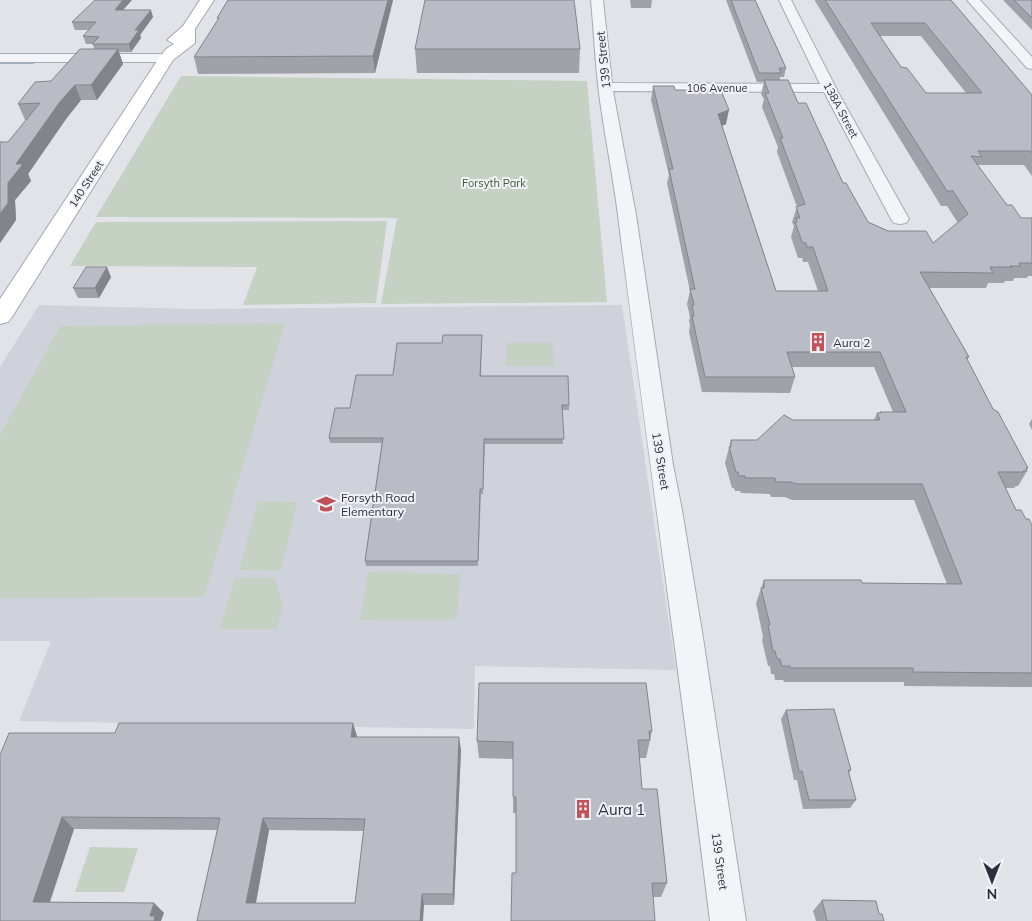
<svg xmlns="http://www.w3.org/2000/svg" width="1032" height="921" font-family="Mulish,sans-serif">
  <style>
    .built { fill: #cfd2da }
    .green { fill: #c5d1c3 }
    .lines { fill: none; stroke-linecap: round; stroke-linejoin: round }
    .stream { fill: #9fafc5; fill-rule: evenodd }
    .minor-casing { stroke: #a7aab2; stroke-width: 2 }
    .major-casing { stroke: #a1a7b3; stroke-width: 2 }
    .minor { fill: #f3f4f7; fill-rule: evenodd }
    .major { fill: #fff; fill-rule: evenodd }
    .wall { fill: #9fa2a9; fill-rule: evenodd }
    .shaded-wall { fill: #82848a }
    .building { fill: #b9bcc5; stroke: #82848a; fill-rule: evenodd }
    .labels { text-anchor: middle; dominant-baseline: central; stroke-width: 4; stroke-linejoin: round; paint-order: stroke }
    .far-street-label { font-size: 11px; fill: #2b303e; stroke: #f0f2f6 }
    .far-park-label { font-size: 11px; fill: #3d5939; stroke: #f0f2f6 }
    .street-label { font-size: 12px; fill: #2b303e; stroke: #f0f2f6 }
    .poi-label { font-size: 12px; fill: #2b303e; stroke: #f0f2f6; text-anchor: start }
    .near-poi-label { font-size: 15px; fill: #2b303e; stroke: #f0f2f6; text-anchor: start }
  </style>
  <rect width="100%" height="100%" fill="#e1e3e8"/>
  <path class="built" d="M39 305 191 309 622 305 676 670 475 666 474 729 19 721 51 641H0V367Z"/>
  <g class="green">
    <path d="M181 76 587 81 607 302 381 304 397 218 96 217Z"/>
    <path d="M387 221 376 303 243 305 257 267 70 266 96 222Z"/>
    <path d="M285 323 204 597 0 598V435L60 326Z"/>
    <path d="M506 343H553L554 366H506Z"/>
    <path d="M258 501 297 502 281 571 239 570Z"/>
    <path d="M368 572 460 574 457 619 360 620Z"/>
    <path d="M235 578H275L283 605 277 629H220Z"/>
    <path d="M90 847 138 848 124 892H75Z"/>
  </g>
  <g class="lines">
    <path class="stream" d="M0 62H33L35 63 33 64H0Z"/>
    <g class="minor-casing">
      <g id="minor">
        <path d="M591 0H603L612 83 820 84 779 0H791L839 94 909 219 906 223 900 224 894 223 891 219 824 92 613 91 636 215 673 465 682 510 703 638 746 921H710C682 691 649 462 620 231 615 185 605 139 599 93 595 62 594 31 591 0Z"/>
        <path d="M967 0H980L1032 57V69L1027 68Z"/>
        <path d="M0 54H167L174 58 167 62H0Z"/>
      </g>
    </g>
    <g class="major-casing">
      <path id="major" d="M200 0H214L195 29V43L173 60 12 317 8 322 0 324V299L159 58 166 49 174 44 167 40 183 26Z"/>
    </g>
    <use href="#minor" class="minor"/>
    <use href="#major" class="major"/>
  </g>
  <g class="wall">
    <path d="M228 0H393L375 73 198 74 194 57 218 20 217 18Z"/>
    <path d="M630 0H652L651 8H631Z"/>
    <path d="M726 0H755L786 68 784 77H780V80L798 103 843 183 868 222 888 231 933 243 958 223 947 206H941L815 1V0H951L1032 95V176L1024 165H978V166L1007 205 1021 218H1032V276H1028L1027 278H1014L1013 281H1005L1004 283H988L986 288H929L969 357 967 360 993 409 1028 468 1027 469V471L1018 486H1016L1014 488H1005L1016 510 1032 525V687L904 686V682H784L783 680H775L774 674H771L770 666H768L762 640 763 637 756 603 764 580 862 583 947 584 914 500H792L785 497H771L770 494 741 493 740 491H735L734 488H732L725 463 731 440H757L793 420H874L877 413H879L880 412H893L874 367H792L795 377 790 393 702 392 689 332 690 325 689 321 690 317 687 304 690 291 667 183 669 175 651 100 653 86 675 90 726 124 722 126 776 291H818L808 262H803L802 258H798L791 237 794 226 792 222 797 207 777 152 778 147 762 107 764 99 761 94 764 82H757ZM880 36H921L966 93H926L901 67Z"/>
    <path d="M1003 0H1032V30Z"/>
    <path d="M123 10 153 17 140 35 141 38 131 52H119L123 64 97 100H81L66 119 28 174 31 181 15 200 16 220 0 243V142H8L27 120H25L18 104 51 81 94 49 93 44H86L83 36 89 30H75L72 22Z"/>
    <path d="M415 49H580L579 73H417Z"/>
    <path d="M111 277 99 298H78L73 288Z"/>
    <path d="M482 335 481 376 569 405V410H562L563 444H485L483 494H481L478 566H366L365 561 382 443H330L329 438 350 408 442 343Z"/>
    <path d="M1032 419V430L1029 424Z"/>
    <path d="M786 710 851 770 849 773 856 800 850 808 803 809 797 780H794L781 719Z"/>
    <path d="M652 731 646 758H639L642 789 667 883 661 897H653L516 873V813H513V759L479 758 477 741Z"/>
    <path d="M357 737 461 750 454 905H424L197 921 217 830 74 829 50 902 154 903 164 913 0 921V755ZM269 830 364 831 355 903H256Z"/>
    <path d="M822 900 879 914 884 921H816L813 911Z"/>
  </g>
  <g class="shaded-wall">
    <path d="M123 0H132L117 17 115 10Z"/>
    <path d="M388 0H393L375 73 373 56Z"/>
    <path d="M151 10 153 17 140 35 141 38 131 52 129 44 135 30Z"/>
    <path d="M118 49 123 64 97 100 91 85Z"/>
    <path d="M75 85 81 100 66 119 28 174 31 181 15 200 16 220 0 243V214L8 183 16 164 59 103Z"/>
    <path d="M729 110 726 124 716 128 718 114Z"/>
    <path d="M107 267 111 277 99 298 95 288Z"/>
    <path d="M353 723 357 736 355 750 351 737Z"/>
    <path d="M459 737 461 750 454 905 453 894Z"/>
    <path d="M62 817 74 829 46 913 33 902Z"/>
    <path d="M263 818 269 830 254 913 246 903Z"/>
    <path d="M422 894 424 905 423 921H420Z"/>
    <path d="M154 903 164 913 161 921H154L150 916Z"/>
  </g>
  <g class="building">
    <path d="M95 0H123L115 10H151L135 30H139L129 44H92L99 37 83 36 96 22H72Z"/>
    <path d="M228 0H388L373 56 194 57 219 18H217Z"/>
    <path d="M425 0H574L580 49H415Z"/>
    <path d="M731 0H755L786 68H779L781 73H759Z"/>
    <path d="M825 0H951L1032 95V153L1030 151H978L982 157 971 156 1007 205H1012L1021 218H1032V263H1019L1020 266H1010L1012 267H990L993 273 920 272 969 357H966L993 409 998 412 1028 468H1026L1027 471H1023L1024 472H998L1016 510H1021L1026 519H1029L1032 525V673L913 672V668H790V666H782L780 659H777L775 651H773L768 625H770L761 588H764V580H861L862 583 962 584 922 484H797L790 482H776L775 478H745V476H739L738 472H736L729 447H731V440H757L784 415 793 420H880L877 413H881L880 412H906L880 352H787L795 377H705L692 316H694L692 305H694L690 289H695L669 169H673L653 86H674L675 90H719L722 93 729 110 718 114 776 291H828L813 247H807L806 243 802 242 795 222H797L796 218H800L796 207 805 204 780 138H783L765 93H769L764 80H788L798 103H806L843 183H846L868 222 888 231H926L933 243 968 214 953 191H947ZM871 23H925L982 93H926L907 68 901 67Z"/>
    <path d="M1014 0H1032V18Z"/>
    <path d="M80 49H118L91 85H75L59 103 16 164H23L8 183V203L0 214V142H8L40 103 18 104 35 82 51 81Z"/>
    <path d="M86 267H107L95 288H73Z"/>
    <path d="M443 335H482L480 376H568L569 405H562L564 439H484L483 489H480L478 561H365L383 438H329L335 408H350L356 375H393L397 343H442Z"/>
    <path d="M479 683H646L652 731H649L650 740H638L642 789H657L667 883H652L655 921H511L512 873H516V797H513V742L477 741Z"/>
    <path d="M834 709 851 770H848L856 800H809L802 771H799L786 710Z"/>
    <path d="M119 723H353L351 737H459L453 894H422L420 921H197L220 818 62 817 33 902 154 903 150 916H155L154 921H0V755L9 733H115ZM263 818 365 819 355 903H246Z"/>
    <path d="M822 900 876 901 879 914H882L884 921H827Z"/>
  </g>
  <defs>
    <g id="building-bare" transform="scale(1.5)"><path d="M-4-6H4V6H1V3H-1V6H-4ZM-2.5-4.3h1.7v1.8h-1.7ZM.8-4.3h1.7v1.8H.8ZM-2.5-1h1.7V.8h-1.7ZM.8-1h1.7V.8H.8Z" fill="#c2515a" stroke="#f0f2f6" stroke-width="2.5" paint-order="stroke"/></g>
    <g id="school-bare" transform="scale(1.5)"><path d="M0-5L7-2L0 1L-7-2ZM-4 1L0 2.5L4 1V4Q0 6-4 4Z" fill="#c2515a" stroke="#f0f2f6" stroke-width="2.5" paint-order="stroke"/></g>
  </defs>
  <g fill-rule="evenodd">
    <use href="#building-bare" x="818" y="342"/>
    <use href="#school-bare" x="326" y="504"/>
    <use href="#building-bare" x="583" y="809"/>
  </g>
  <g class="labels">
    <g class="far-street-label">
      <text x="717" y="88">106 Avenue</text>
      <text transform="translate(841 110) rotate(62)">138A Street</text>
      <text transform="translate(86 184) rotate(-57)">140 Street</text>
    </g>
    <g class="far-park-label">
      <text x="494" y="183">Forsyth Park</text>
    </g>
    <g class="street-label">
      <text transform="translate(603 60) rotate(-96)">139 Street</text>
      <text transform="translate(661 461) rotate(81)">139 Street</text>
      <text transform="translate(720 861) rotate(82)">139 Street</text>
    </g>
    <g class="poi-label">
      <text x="833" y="342">Aura 2</text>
      <text x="341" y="497">Forsyth Road<tspan x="341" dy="14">Elementary</tspan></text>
    </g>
    <g class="near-poi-label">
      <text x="598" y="809">Aura 1</text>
    </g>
  </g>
  <g transform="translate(992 881) rotate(180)" stroke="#f0f2f6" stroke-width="4" paint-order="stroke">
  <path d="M0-4L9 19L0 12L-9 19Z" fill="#2b303e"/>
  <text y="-8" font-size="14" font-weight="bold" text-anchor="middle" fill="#2b303e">N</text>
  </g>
</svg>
